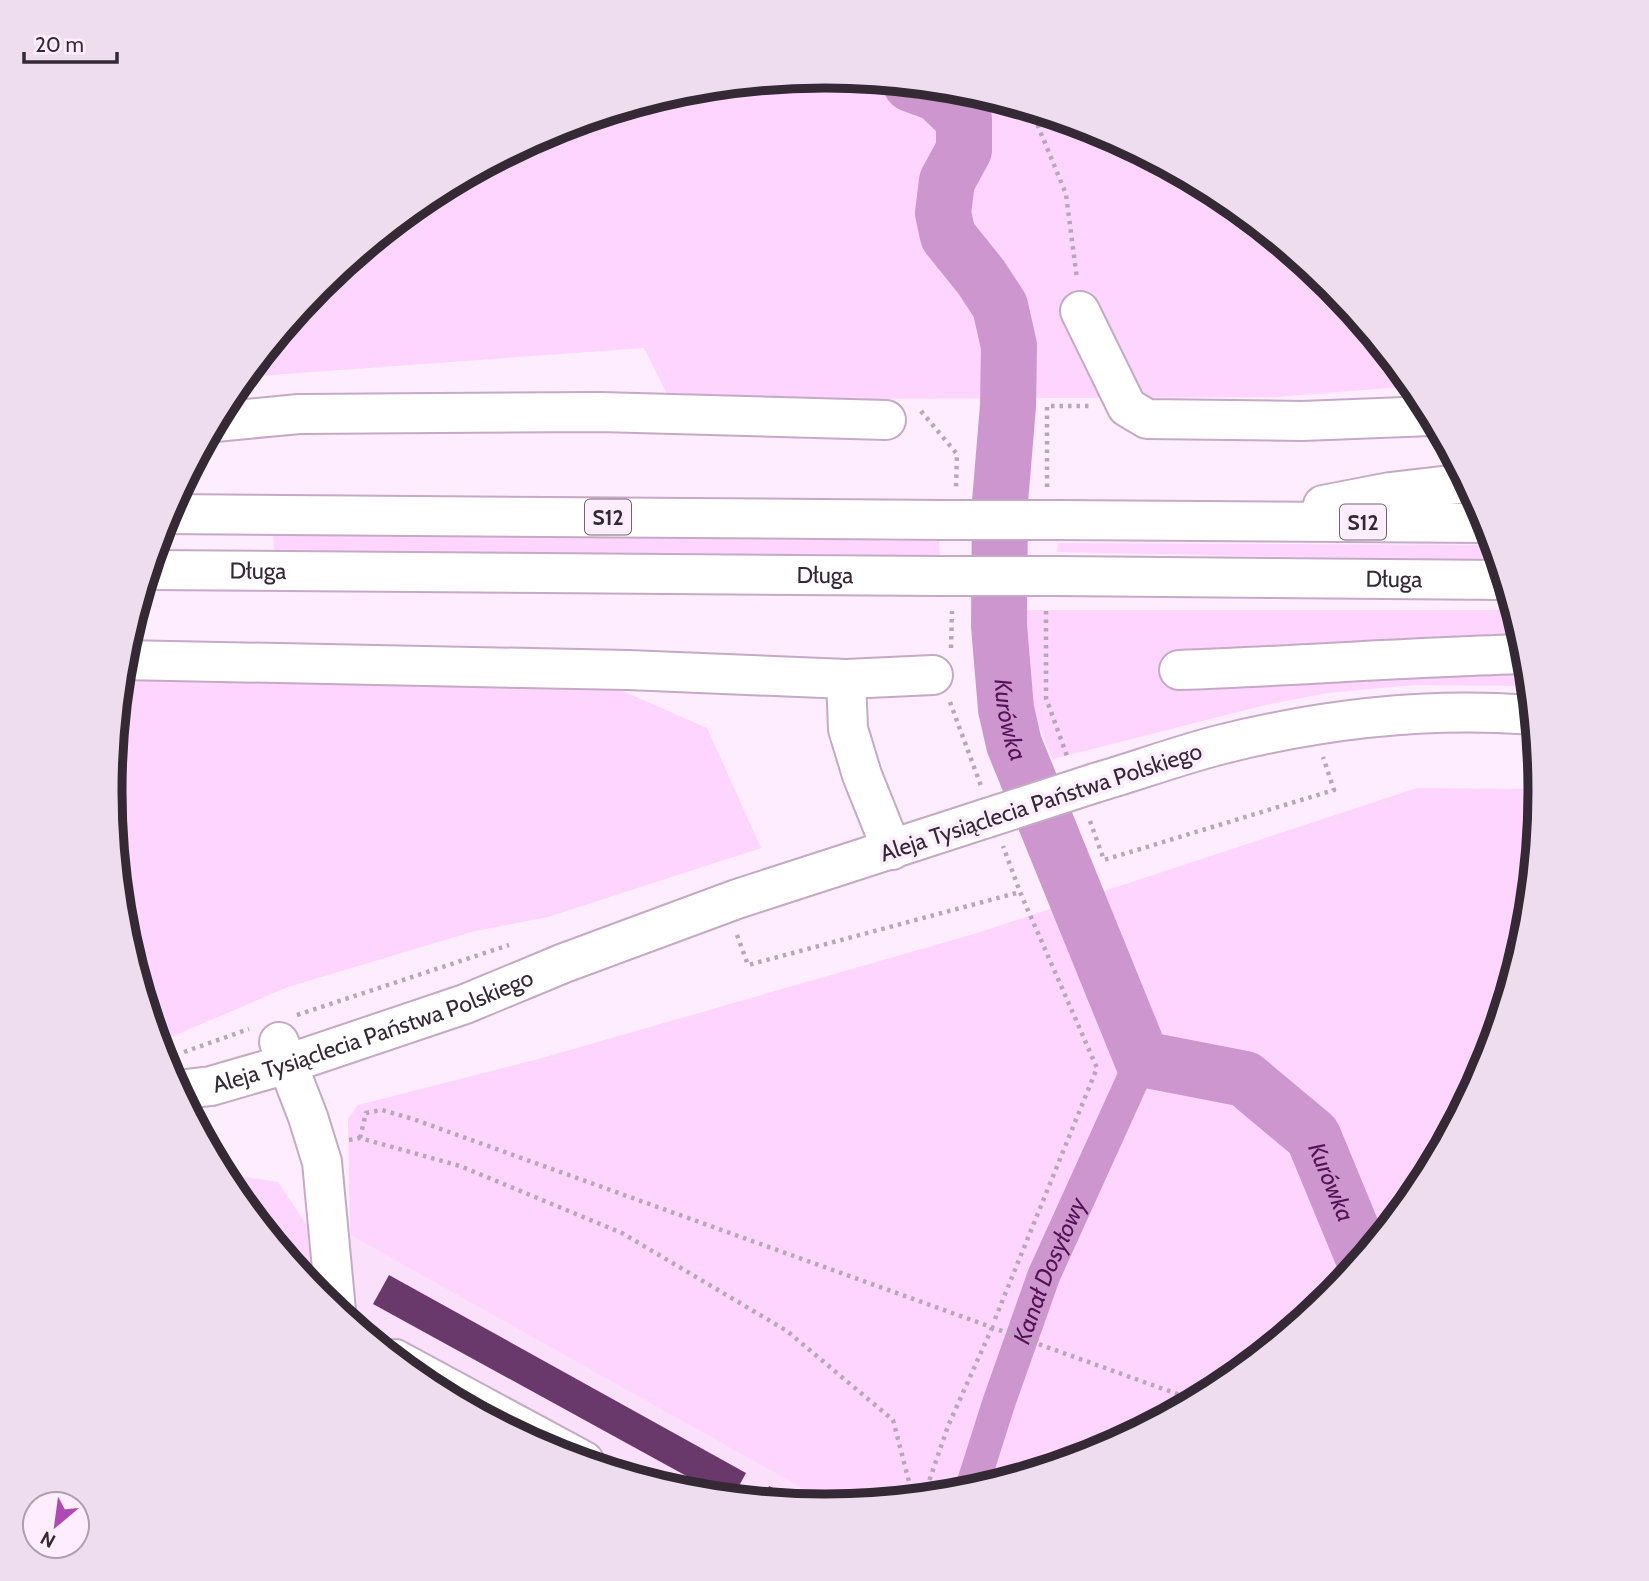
<svg xmlns="http://www.w3.org/2000/svg" width="1649" height="1581" font-family="Cabin,sans-serif">
  <style>
    .built { fill: #fbe0fb }
    .green { fill: #fdd5fe }
    .lines { fill: none; stroke-linecap: round; stroke-linejoin: round }
    .canal { stroke: #cd96ce; stroke-width: 33 }
    .river { stroke: #cd96ce; stroke-width: 56 }
    .building { fill: #69396b }
    .minor-casing { stroke: #c4aac4; stroke-width: 42 }
    .highway-casing { stroke: #c4aac4; stroke-width: 42 }
    .path { stroke: #b7a8b7; stroke-width: 4.5; stroke-dasharray: 3.5 5; stroke-linecap: butt }
    .minor { stroke: #fff; stroke-width: 38 }
    .highway { stroke: #fff; stroke-width: 38 }
    .minor-bridge-casing { stroke: #c4aac4; stroke-width: 42; stroke-linecap: butt }
    .highway-bridge-casing { stroke: #c4aac4; stroke-width: 42; stroke-linecap: butt }
    .minor-bridge { stroke: #fff; stroke-width: 38 }
    .highway-bridge { stroke: #fff; stroke-width: 38 }
    .labels { text-anchor: middle; dominant-baseline: central; stroke-width: 7; stroke-linejoin: round; paint-order: stroke }
    .shield { fill: #feedfe; stroke: #716471; stroke-width: 2 }
    .shield-label { font-size: 21px; font-weight: bold; fill: #342934 }
    .street-label { font-size: 23px; fill: #342934; stroke: #feedfe }
    .water-label { font-size: 24px; font-style: italic; fill: #531257; stroke: #feedfe }
    .rim { fill: none; stroke: #342934; stroke-width: 9 }
  </style>
  <rect width="100%" height="100%" fill="#feedfe"/>
  <path class="built" d="M306 1224 350 1235 832 1505 685 1492 550 1451 427 1385 318 1296 312 1288Z"/>
  <g class="green">
    <path d="M825 75 964 89 1099 130 1222 196 1331 285 1413 386 1277 397 670 400 644 348 243 377 319 284 427 196 551 130 685 89Z"/>
    <path d="M273 534 939 541 940 555 274 553Z"/>
    <path d="M1058 543 1494 545 1499 561 1057 552Z"/>
    <path d="M1025 610H1514L1526 651 1529 686 1415 685 1327 693 1265 705 1053 759 1034 714 1026 651Z"/>
    <path d="M120 678 620 690 707 728 761 848 548 917 475 931 288 987 157 1043 123 930 109 790Z"/>
    <path d="M1417 788 1540 789 1526 930 1485 1065 1419 1188 1330 1297 1222 1385 1098 1451 964 1492 832 1505 350 1235 348 1119 358 1105 535 1060 974 934Z"/>
    <path d="M222 1173 278 1182 306 1224 312 1288 230 1188Z"/>
  </g>
  <g class="lines">
    <path class="canal" id="s1" d="M971 1490 999 1402 1044 1275 1142 1059"/>
    <path class="river" id="s2" d="M911 84 938 94 964 119V150L947 181 943 213 948 236 981 277 1000 306 1009 346 1008 406 1000 502 999 626 1006 709 1014 744 1142 1059 1245 1079 1313 1136 1363 1257"/>
  </g>
  <g class="building">
    <path d="M389 1275 746 1473 733 1497 721 1495 373 1304Z"/>
    <path d="M769 1486 800 1503 762 1500Z"/>
  </g>
  <g class="lines">
    <g class="minor-casing">
      <g id="minor">
        <path d="M1080 311 1127 407 1147 419 1302 421 1431 416"/>
        <path d="M215 422 299 414 600 412 886 420"/>
        <path d="M122 660 628 670 846 679 933 675"/>
        <path d="M1179 670C1295 666 1410 657 1526 654"/>
        <path d="M846 679 848 729 862 775 892 850"/>
        <path d="M1095 783C1136 771 1177 756 1219 745 1322 719 1426 707 1532 715"/>
        <path d="M279 1042 308 1117 322 1162 336 1311"/>
        <path id="s3" d="M177 1090 211 1086 287 1064 465 1004 564 963 737 899 987 818"/>
        <path d="M395 1359 584 1461"/>
      </g>
    </g>
    <g class="highway-casing">
      <g id="highway">
        <path d="M1323 505 1390 492 1467 483"/>
        <path d="M165 514 943 520"/>
        <path d="M1057 520 1487 523"/>
        <path id="s4" d="M148 570 942 576"/>
        <path id="s5" d="M1056 576 1504 580"/>
      </g>
    </g>
    <g class="path">
      <path d="M1031 109 1066 194 1077 279"/>
      <path d="M921 411 957 454 956 487"/>
      <path d="M1047 487V406H1090"/>
      <path d="M1046 611V698L1067 756"/>
      <path d="M951 648 952 611"/>
      <path d="M950 702 981 786"/>
      <path d="M1090 821 1104 860 1334 790 1323 757"/>
      <path d="M737 935 748 965 1020 892"/>
      <path d="M297 1015 509 945"/>
      <path d="M184 1052 249 1029"/>
      <path d="M360 1138 366 1113 382 1110 413 1119 1194 1400"/>
      <path d="M349 1140 360 1138 460 1166 622 1233 787 1331 893 1420 913 1497"/>
      <path d="M995 1319 1097 1068 1020 892 1003 846"/>
      <path d="M924 1496 948 1426 992 1328"/>
    </g>
    <use href="#minor" class="minor"/>
    <use href="#highway" class="highway"/>
    <g class="minor-bridge-casing">
      <path id="minor-bridge" d="M987 818 1095 783"/>
    </g>
    <g class="highway-bridge-casing">
      <g id="highway-bridge">
        <path d="M943 520H1057"/>
        <path d="M942 576H1056"/>
      </g>
    </g>
    <use href="#minor-bridge" class="minor-bridge"/>
    <use href="#highway-bridge" class="highway-bridge"/>
  </g>
  <g class="labels">
    <g class="shield">
      <rect x="585" y="499.5" width="46" height="35" rx="5"/>
      <rect x="1340" y="504.5" width="46" height="35" rx="5"/>
    </g>
    <g class="shield-label">
      <text x="608" y="517">S12</text>
      <text x="1363" y="522">S12</text>
    </g>
    <g class="street-label">
      <text stroke="none"><textPath href="#s4" startOffset="110">Długa</textPath></text>
      <text stroke="none"><textPath href="#s4" startOffset="677">Długa</textPath></text>
      <text stroke="none"><textPath href="#s5" startOffset="338">Długa</textPath></text>
      <text transform="translate(1041 802) rotate(-18)">Aleja Tysiąclecia Państwa Polskiego</text>
      <text stroke="none"><textPath href="#s3" startOffset="205">Aleja Tysiąclecia Państwa Polskiego</textPath></text>
    </g>
    <g class="water-label">
      <text stroke="none"><textPath href="#s2" startOffset="690">Kurówka</textPath></text>
      <text stroke="none"><textPath href="#s2" startOffset="1298">Kurówka</textPath></text>
      <text stroke="none"><textPath href="#s1" startOffset="233">Kanał Dosyłowy</textPath></text>
    </g>
  </g>
  <path d="M0 0H1649V1581H0ZM122 791a703 703 0 1 1 1406 0a703 703 0 1 1-1406 0Z" fill="#ede" fill-rule="evenodd"/>
  <path class="rim" d="M122 791a703 703 0 1 1 1406 0a703 703 0 1 1-1406 0Z"/>
  <g transform="translate(56 1525) rotate(209)"><circle r="33" fill="#feedfe" stroke="#ad9fad" stroke-width="2"/>
  <path d="M0-5L12 26L0 18L-12 26Z" fill="#ad4bb2"/>
  <text y="-10" font-size="19" font-weight="bold" text-anchor="middle" fill="#342934">N</text>
  </g>
  <path d="M24 52v10h93v-10" fill="none" stroke="#342934" stroke-width="3.5"/>
  <text x="35" y="52" font-size="21" fill="#342934" stroke="#feedfe" stroke-width="5" paint-order="stroke">20 m</text>
</svg>
